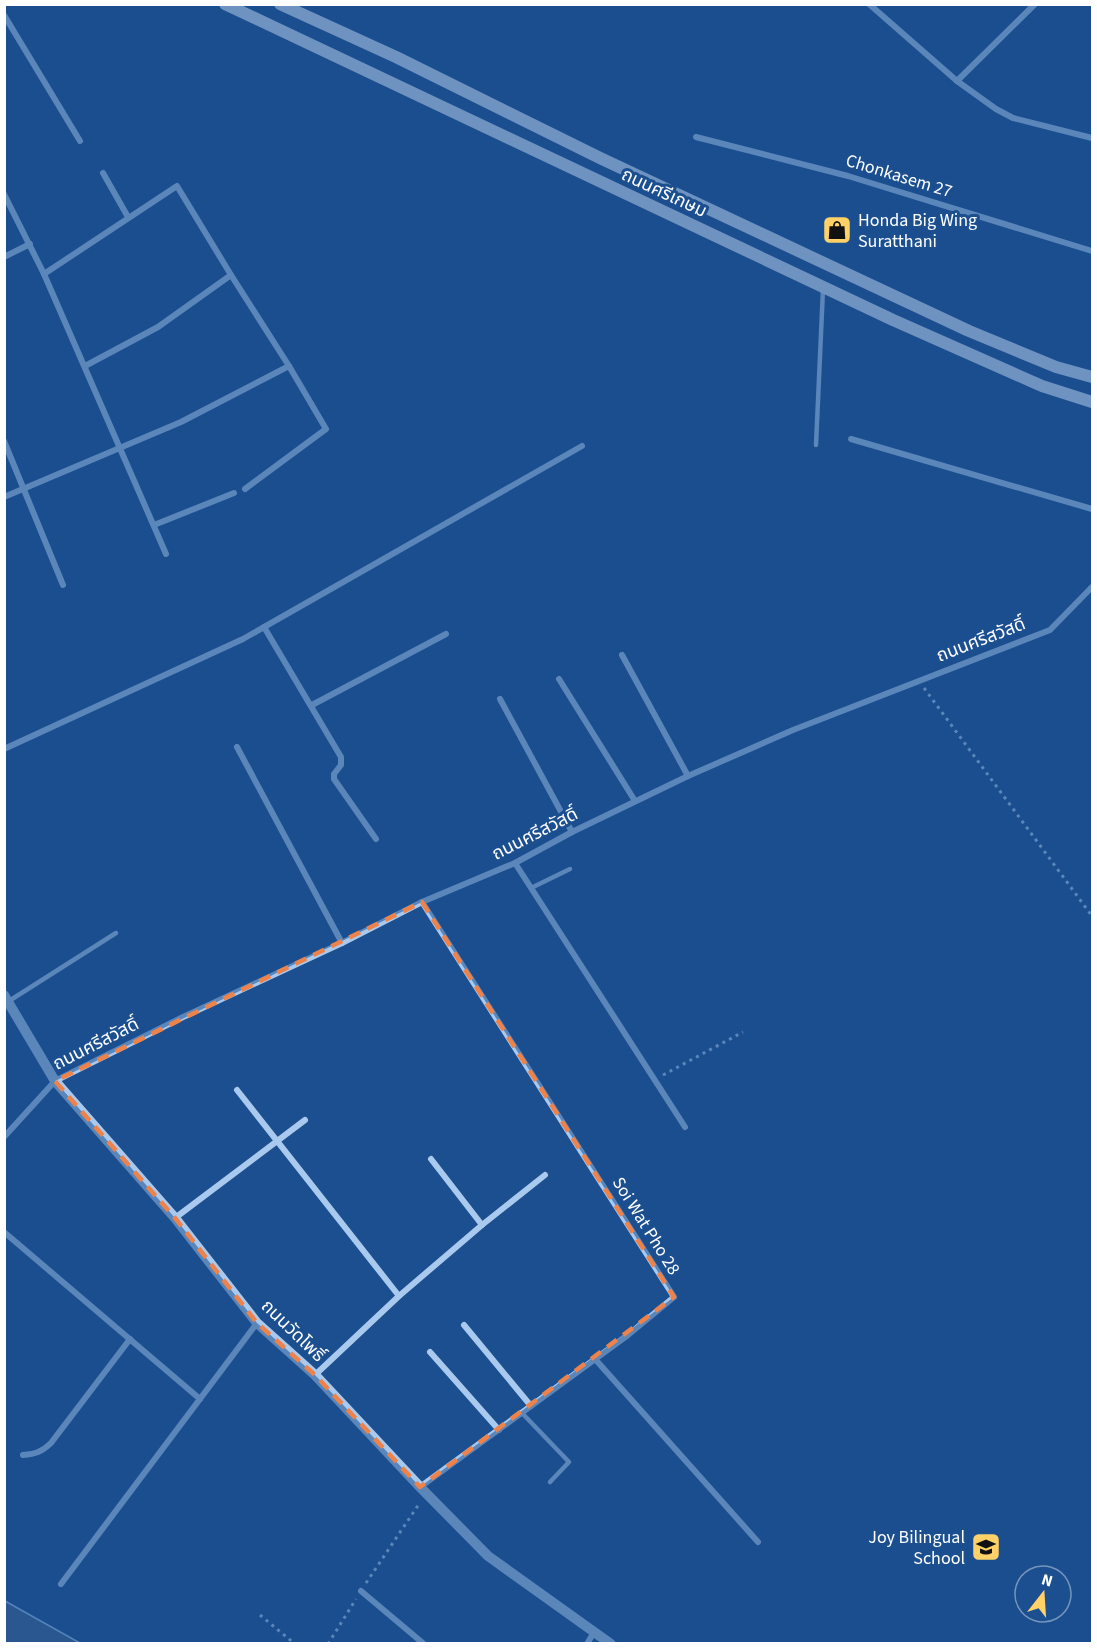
<svg xmlns="http://www.w3.org/2000/svg" width="1097" height="1648" font-family="'Source Sans 3','Noto Sans Thai',sans-serif">
  <style>
    .water { fill: #3c6290; stroke: #9cc4f0; stroke-width: 1.5 }
    .lines { fill: none; stroke-linecap: round; stroke-linejoin: round }
    .path { stroke: #a9c9ee; stroke-width: 3; stroke-dasharray: 3 4.5; stroke-linecap: butt }
    .service { stroke: #a9c9ee; stroke-width: 4.5 }
    .minor { stroke: #a9c9ee; stroke-width: 6 }
    .tertiary { stroke: #a9c9ee; stroke-width: 10 }
    .secondary { stroke: #d6e6fa; stroke-width: 12 }
    .marked { fill: none; stroke: #ee8249; stroke-width: 4.5; stroke-dasharray: 12 8; stroke-linejoin: round }
    .labels { text-anchor: middle; dominant-baseline: central; stroke-width: 6; stroke-linejoin: round; paint-order: stroke }
    .street-label { font-size: 18px; fill: #fff; stroke: #1b4f8f }
    .poi-label { font-size: 18px; fill: #fff; stroke: #1b4f8f; text-anchor: start }
  </style>
  <rect width="100%" height="100%" fill="#1b4f8f"/>
  <path class="water" d="M5 1601 80 1643H5Z"/>
  <g class="lines">
    <g class="path">
      <path d="M924 688 1092 916"/>
      <path d="M663 1075 743 1032"/>
      <path d="M366 1583 419 1504"/>
      <path d="M260 1615 295 1644"/>
      <path d="M328 1644 356 1599"/>
    </g>
    <g class="service">
      <path d="M816 445 823 289"/>
      <path d="M531 888 570 869"/>
      <path d="M9 1001 116 933"/>
      <path d="M522 1413 569 1462 550 1482"/>
    </g>
    <g class="minor">
      <path d="M869 4 957 81"/>
      <path d="M1035 4 957 81 996 109 1013 118 1092 138"/>
      <path d="M4 15 80 141"/>
      <path d="M696 137 848 176 1092 251"/>
      <path d="M103 173 128 217"/>
      <path d="M4 194 44 274 166 554"/>
      <path d="M4 257 30 244"/>
      <path d="M85 366 158 327 231 275"/>
      <path d="M851 439 1092 509"/>
      <path d="M4 441 63 585"/>
      <path d="M245 489 326 429 289 366"/>
      <path d="M4 497 181 422 289 366 231 275 177 186 44 274"/>
      <path d="M154 525 234 493"/>
      <path d="M264 627 341 757V765L334 774V779L376 839"/>
      <path d="M622 655 688 776"/>
      <path d="M559 679 635 801"/>
      <path d="M500 699 572 832"/>
      <path d="M312 705 446 634"/>
      <path d="M237 747 342 943"/>
      <path d="M4 749 243 639 582 446"/>
      <path d="M515 863 685 1127"/>
      <path d="M237 1090 399 1296"/>
      <path d="M4 1137 55 1081 181 1018 342 943 422 902 515 863 572 832 688 776 793 730 1050 630 1092 587"/>
      <path d="M431 1159 482 1225"/>
      <path d="M175 1218 305 1120"/>
      <path d="M4 1232 200 1399"/>
      <path d="M464 1325 531 1406"/>
      <path d="M430 1352 499 1430"/>
      <path d="M595 1359 758 1542"/>
      <path d="M315 1375 399 1296 482 1225 545 1175"/>
      <path d="M23 1455C35 1454 42 1452 51 1443L130 1339"/>
      <path d="M420 1487 628 1335 674 1297 422 902"/>
      <path d="M61 1584 257 1323"/>
      <path d="M361 1591 424 1644"/>
      <path d="M587 1644 594 1632"/>
    </g>
    <path class="tertiary" d="M4 995 55 1081 175 1218 257 1323 315 1375 420 1487 488 1556 611 1644"/>
    <g class="secondary">
      <path d="M225 4 893 320 1042 386 1092 402"/>
      <path d="M280 4 396 57 600 158 969 331 1056 367 1092 377"/>
    </g>
  </g>
  <path d="M0 0H1097V1648H0ZM422 902 674 1297 420 1487 315 1375 257 1323 175 1218 55 1081Z" fill="#1b4f8f" fill-opacity=".55" fill-rule="evenodd"/>
  <path class="marked" d="M422 902 674 1297 420 1487 315 1375 257 1323 175 1218 55 1081Z"/>
  <defs>
    <g id="shop-square" transform="scale(1.5)"><rect x="-9" y="-9" width="18" height="18" rx="4" fill="#ffd166" stroke="#1b4f8f"/><path d="M-5-2.5h2.3a2.7 3.5 0 0 1 5.4 0H5L5.5 6h-11ZM-1.5-2.5h3a1.5 2.3 0 0 0-3 0Z" fill="#111"/></g>
    <g id="school-square" transform="scale(1.5)"><rect x="-9" y="-9" width="18" height="18" rx="4" fill="#ffd166" stroke="#1b4f8f"/><path d="M0-5L7-2L0 1L-7-2ZM-4 1L0 2.5L4 1V4Q0 6-4 4Z" fill="#111"/></g>
  </defs>
  <g fill-rule="evenodd">
    <use href="#shop-square" x="837" y="230"/>
    <use href="#school-square" x="986" y="1547"/>
  </g>
  <g class="labels">
    <g class="street-label">
      <text transform="translate(899 176) rotate(17)">Chonkasem 27</text>
      <text transform="translate(664 193) rotate(25)">ถนนศรีเกษม</text>
      <text transform="translate(981 640) rotate(-21)">ถนนศรีสวัสดิ์</text>
      <text transform="translate(535 834) rotate(-27)">ถนนศรีสวัสดิ์</text>
      <text transform="translate(96 1044) rotate(-27)">ถนนศรีสวัสดิ์</text>
      <text transform="translate(646 1226) rotate(58)">Soi Wat Pho 28</text>
      <text transform="translate(293 1331) rotate(44)">ถนนวัดโพธิ์</text>
    </g>
    <g class="poi-label">
      <text x="858" y="220">Honda Big Wing<tspan x="858" dy="21">Suratthani</tspan></text>
      <text x="965" y="1537" text-anchor="end">Joy Bilingual<tspan x="965" dy="21">School</tspan></text>
    </g>
  </g>
  <rect width="1097" height="1648" fill="none" stroke="#ffffff" stroke-width="12"/>
  <g transform="translate(1043 1594) rotate(17)"><circle r="28" fill="#1b4f8f" stroke="#7695bc" stroke-width="1.5"/>
  <path d="M0-4.5L10 22L0 15L-10 22Z" fill="#ffd166"/>
  <text y="-9" font-size="16" font-weight="bold" text-anchor="middle" fill="#ffffff">N</text>
  </g>
</svg>
